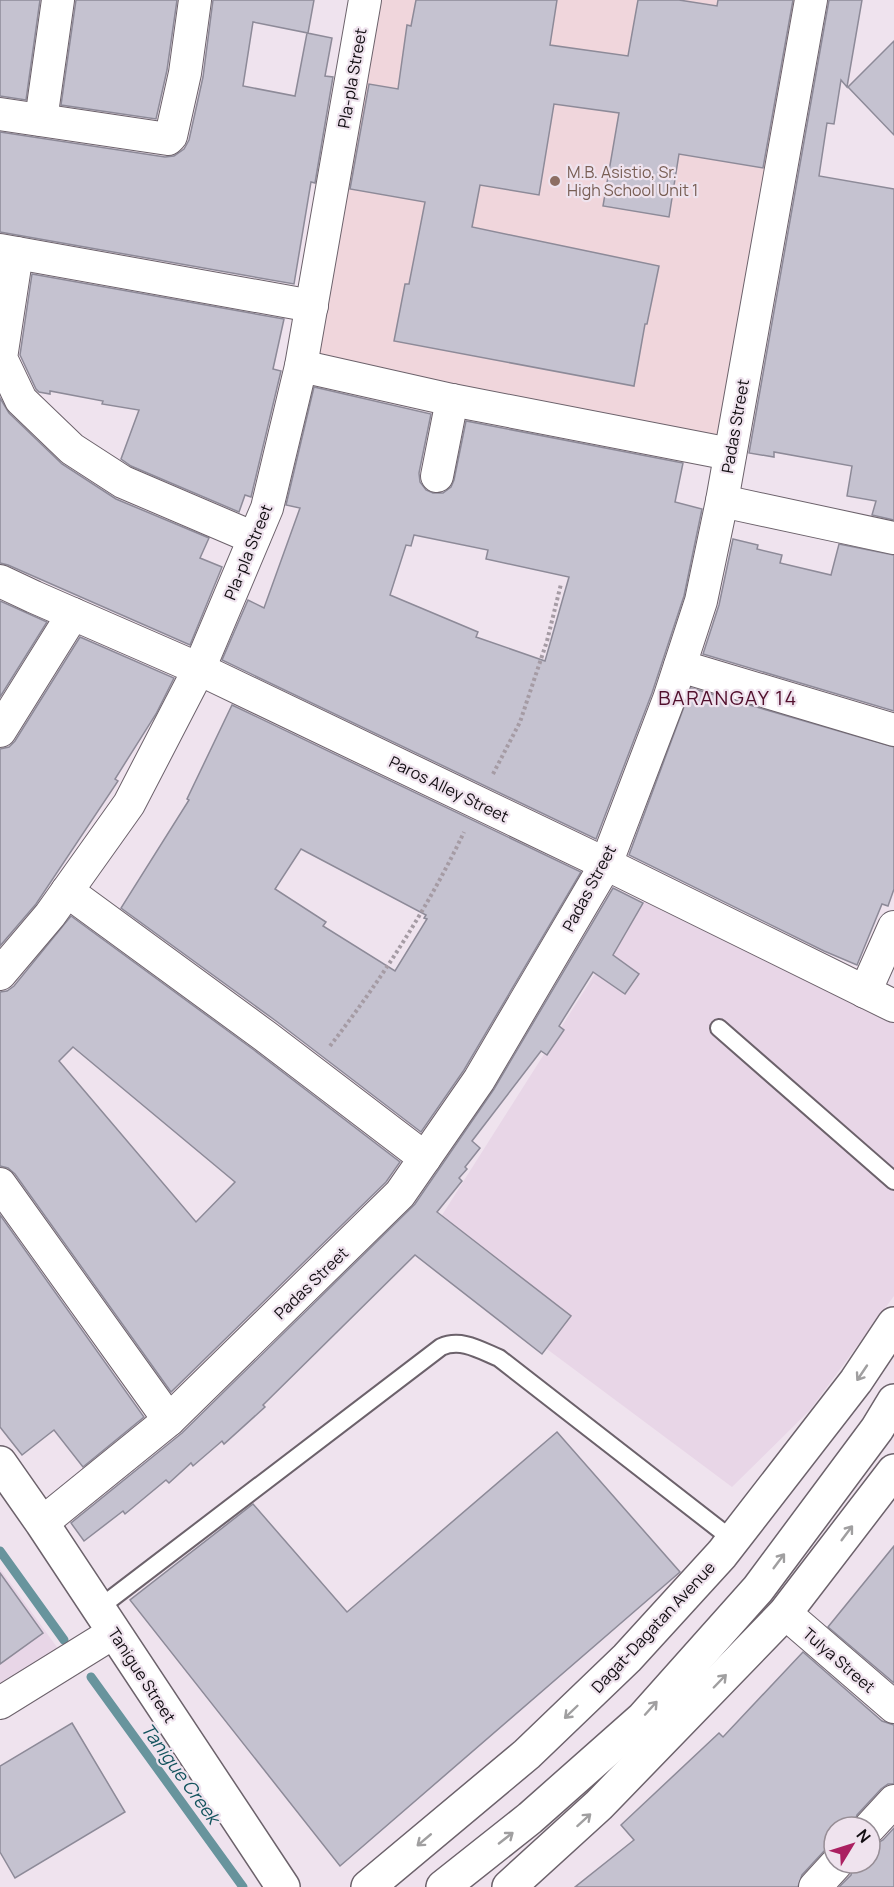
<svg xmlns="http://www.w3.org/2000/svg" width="894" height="1887" font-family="Manrope,sans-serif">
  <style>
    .built { fill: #e8d6e7 }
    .education { fill: #f0d6dc }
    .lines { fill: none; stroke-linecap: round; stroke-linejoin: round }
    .stream { stroke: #68949d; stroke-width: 9 }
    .building { fill: #c5c2d0; stroke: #8d8a98; stroke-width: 1.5; fill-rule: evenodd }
    .lane-casing { stroke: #6c626b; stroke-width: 20 }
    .street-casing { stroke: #6c626b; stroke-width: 34 }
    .secondary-casing { stroke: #6c626b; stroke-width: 36 }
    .highway-casing { stroke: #6c626b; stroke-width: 36 }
    .path { stroke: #a59ba4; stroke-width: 4; stroke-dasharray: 3 3; stroke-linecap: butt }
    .lane { stroke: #fff; stroke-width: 16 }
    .street { stroke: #fff; stroke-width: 32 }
    .secondary { stroke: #fff; stroke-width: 33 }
    .highway { stroke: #fff; stroke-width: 33 }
    .oneway { stroke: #a09fa0 }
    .education-dot { fill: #8d6e63; stroke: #efe3ee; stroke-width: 2 }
    .labels { text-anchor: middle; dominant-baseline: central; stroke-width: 4.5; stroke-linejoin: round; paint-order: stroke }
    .street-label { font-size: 16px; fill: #120e12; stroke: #efe3ee }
    .education-label { font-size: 16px; fill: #785e54; stroke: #efe3ee; text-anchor: start }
    .water-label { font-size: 18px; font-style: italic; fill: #12535d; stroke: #efe3ee }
    .quarter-label { font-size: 20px; letter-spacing: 1.5px; fill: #52102d; stroke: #efe3ee }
  </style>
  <rect width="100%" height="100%" fill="#efe3ee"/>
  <g class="built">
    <path d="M643 898 894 1023V1296L810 1410 732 1487 418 1253Z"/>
    <path d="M0 1569 59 1650 0 1684Z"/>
  </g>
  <path class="education" d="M373 0H802L723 440 309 361Z"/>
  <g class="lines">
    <g class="stream">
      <path d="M0 1551 64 1640"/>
      <path d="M91 1677 243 1887"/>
    </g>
  </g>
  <g class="building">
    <path d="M0 0H40L26 100 0 96Z"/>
    <path d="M76 0H177L167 70 156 119 61 105Z"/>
    <path d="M213 0H314L308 33 253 22 243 86 295 96 307 33 332 38 325 76 333 77 315 183 311 182 294 284 0 232V132L165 157 174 156 184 149 189 140 203 77Z"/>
    <path d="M416 0H557L550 45 628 56 638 0H679L717 6 718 0H793L763 168 679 154 669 217 603 206 619 113 554 104 539 195 480 185 472 227 659 266 647 324H645L634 386 394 341 405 284H409L425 202 350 189 369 84 398 89 407 25 411 26Z"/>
    <path d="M829 0H862L847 87 841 80 834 124 827 123 819 176 894 189V520L872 515 876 501 847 496 852 466 774 452V457L749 453Z"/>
    <path d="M894 41V135L848 87Z"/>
    <path d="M32 274 284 319 273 369 281 371 251 497 245 495 239 512 131 466 121 459 139 410 102 404 103 401 50 391V394L39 392 36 389 20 355Z"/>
    <path d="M314 387 431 414 419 473 420 482 426 490 433 493H443L451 487 454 480 466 421 683 463 675 502 702 509 684 596 652 693 596 839 222 660 248 600 264 608 300 508 286 505ZM414 535 488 550 486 559 569 577 545 661 476 637 478 632 390 595 406 545 411 546Z"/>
    <path d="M0 398 9 413 62 464 116 499 209 538 200 558 222 567 190 645 8 565 0 563Z"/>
    <path d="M733 539 758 545 757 549 782 555 780 563 831 575 839 544 894 555V711L703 654 719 605Z"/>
    <path d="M0 601 47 622 0 697Z"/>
    <path d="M80 637 174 678 156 714 115 779 118 781 36 904 0 946V749L9 747 15 741Z"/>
    <path d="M691 688 894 747V889L888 906 882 904 857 965 824 951 629 855Z"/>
    <path d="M232 705 581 872 464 1070 421 1132 276 1021 121 908 189 800 187 799ZM301 849 426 915 424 918 427 919 395 971 323 926 326 922 275 889Z"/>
    <path d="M613 888 643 903 613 955 639 974 625 994 593 972 559 1026 564 1030 547 1055 541 1051 472 1141 480 1148 465 1167 467 1169 459 1178 462 1181 437 1212 571 1316 542 1354 415 1255 263 1405 265 1407 224 1444 222 1441 193 1466 191 1463 169 1483 166 1480 125 1514 123 1511 84 1541 71 1523 182 1433 415 1204 494 1089Z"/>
    <path d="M71 916 254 1050 400 1162 386 1182 171 1392 15 1174 8 1168 0 1166V992L7 991 14 986ZM73 1047 235 1182 196 1222 59 1061Z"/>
    <path d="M0 1215 144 1417 83 1467 54 1430 22 1455 0 1427Z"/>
    <path d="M557 1432 680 1572 340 1866 130 1600 253 1504 347 1612Z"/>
    <path d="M894 1546V1683L828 1627Z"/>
    <path d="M0 1573 43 1633 0 1664Z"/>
    <path d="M803 1652 882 1721 894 1725V1784H888L881 1789 857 1815 853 1827H834V1846L824 1851 802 1875 798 1887H575L634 1840 621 1825 719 1733 723 1737Z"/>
    <path d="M72 1723 125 1812 15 1878 0 1852V1766Z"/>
    <path d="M894 1828V1887H839L851 1875 854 1863H870V1844H876L883 1840Z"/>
  </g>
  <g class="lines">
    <g class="lane-casing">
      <g id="lane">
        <path d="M719 1028 894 1181"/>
        <path d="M99 1608 441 1347C461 1338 480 1350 499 1358L733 1540"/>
      </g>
    </g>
    <g class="street-casing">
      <g id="street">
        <path d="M0 114 168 139 171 136 185 73 195 0"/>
        <path d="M41 120 58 0"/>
        <path d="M0 250 312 306"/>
        <path d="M17 253 1 358 21 400 72 449 123 482 254 538"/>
        <path d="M301 366 452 400 730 454"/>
        <path d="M437 476 452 400"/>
        <path d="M722 501 894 538"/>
        <path d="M0 581 34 597 199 669 606 864 894 1006"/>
        <path d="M680 666 894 730"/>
        <path d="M0 731 73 614"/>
        <path d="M67 891 265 1036 425 1158"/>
        <path d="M0 974 50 915 129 804 199 669 267 508 301 366 365 0"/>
        <path d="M865 992 894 927"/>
        <path d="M0 1184 169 1420"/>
        <path d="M42 1523 169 1420 400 1194 479 1080 606 864 669 699 701 601 722 501 811 0"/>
        <path d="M785 1613 894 1707"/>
        <path d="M0 1703 113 1633"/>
        <path d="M870 1827 894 1801"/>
        <path d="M815 1887 837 1863"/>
      </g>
    </g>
    <g class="secondary-casing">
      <g id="secondary">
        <path d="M0 1463 42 1523 283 1887"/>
        <path d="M368 1887 527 1754 627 1658 722 1554 856 1381 894 1324"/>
        <path d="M509 1887 599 1805 785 1613 894 1471"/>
      </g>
    </g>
    <g class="highway-casing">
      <path id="highway" d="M443 1887 530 1818 643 1718 758 1589 877 1429 894 1401"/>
    </g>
    <g class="path">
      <path d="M493 774 520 722 547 641 561 584"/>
      <path d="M330 1046C381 980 428 908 464 832"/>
    </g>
    <use href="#lane" class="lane"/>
    <use href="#street" class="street"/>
    <use href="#secondary" class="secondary"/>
    <use href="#highway" class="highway"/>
  </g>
  <defs><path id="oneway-shaft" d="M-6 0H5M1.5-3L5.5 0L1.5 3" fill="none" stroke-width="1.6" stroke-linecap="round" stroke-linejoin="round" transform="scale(1.5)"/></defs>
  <g class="oneway">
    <use href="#oneway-shaft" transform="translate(862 1373) rotate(124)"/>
    <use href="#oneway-shaft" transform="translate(847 1533) rotate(-53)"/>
    <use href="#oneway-shaft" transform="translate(779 1561) rotate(-53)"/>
    <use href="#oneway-shaft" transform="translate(720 1681) rotate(-46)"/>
    <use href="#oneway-shaft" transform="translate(651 1708) rotate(-48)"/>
    <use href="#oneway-shaft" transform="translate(571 1712) rotate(136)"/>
    <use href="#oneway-shaft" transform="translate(584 1820) rotate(-42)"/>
    <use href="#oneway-shaft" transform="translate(506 1838) rotate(-38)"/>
    <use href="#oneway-shaft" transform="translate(424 1840) rotate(140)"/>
  </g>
  <circle class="education-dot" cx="555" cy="181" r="6"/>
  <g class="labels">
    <g class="street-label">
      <text transform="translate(352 78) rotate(-80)">Pla-pla Street</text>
      <text transform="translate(735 426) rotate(-80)">Padas Street</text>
      <text transform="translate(248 552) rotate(-68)">Pla-pla Street</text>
      <text transform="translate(449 789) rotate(26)">Paros Alley Street</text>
      <text transform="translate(589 888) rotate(-62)">Padas Street</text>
      <text transform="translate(311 1283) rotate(-44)">Padas Street</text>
      <text transform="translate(653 1627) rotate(-47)">Dagat-Dagatan Avenue</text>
      <text transform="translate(839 1660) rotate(41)">Tulya Street</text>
      <text transform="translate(142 1675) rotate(57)">Tanigue Street</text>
    </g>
    <g class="education-label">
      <text x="567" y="172">M.B. Asistio, Sr.<tspan x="567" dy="18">High School Unit 1</tspan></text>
    </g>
    <g class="water-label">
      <text transform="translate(181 1773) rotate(54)">Tanigue Creek</text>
    </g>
    <g class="quarter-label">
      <text x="728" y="697">BARANGAY 14</text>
    </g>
  </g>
  <g transform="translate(852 1845) rotate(52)"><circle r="28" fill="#efe3ee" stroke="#978e96" stroke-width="1.5"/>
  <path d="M0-4.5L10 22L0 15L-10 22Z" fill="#ab2061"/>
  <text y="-9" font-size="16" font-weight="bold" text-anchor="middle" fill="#120e12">N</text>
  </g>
</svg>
